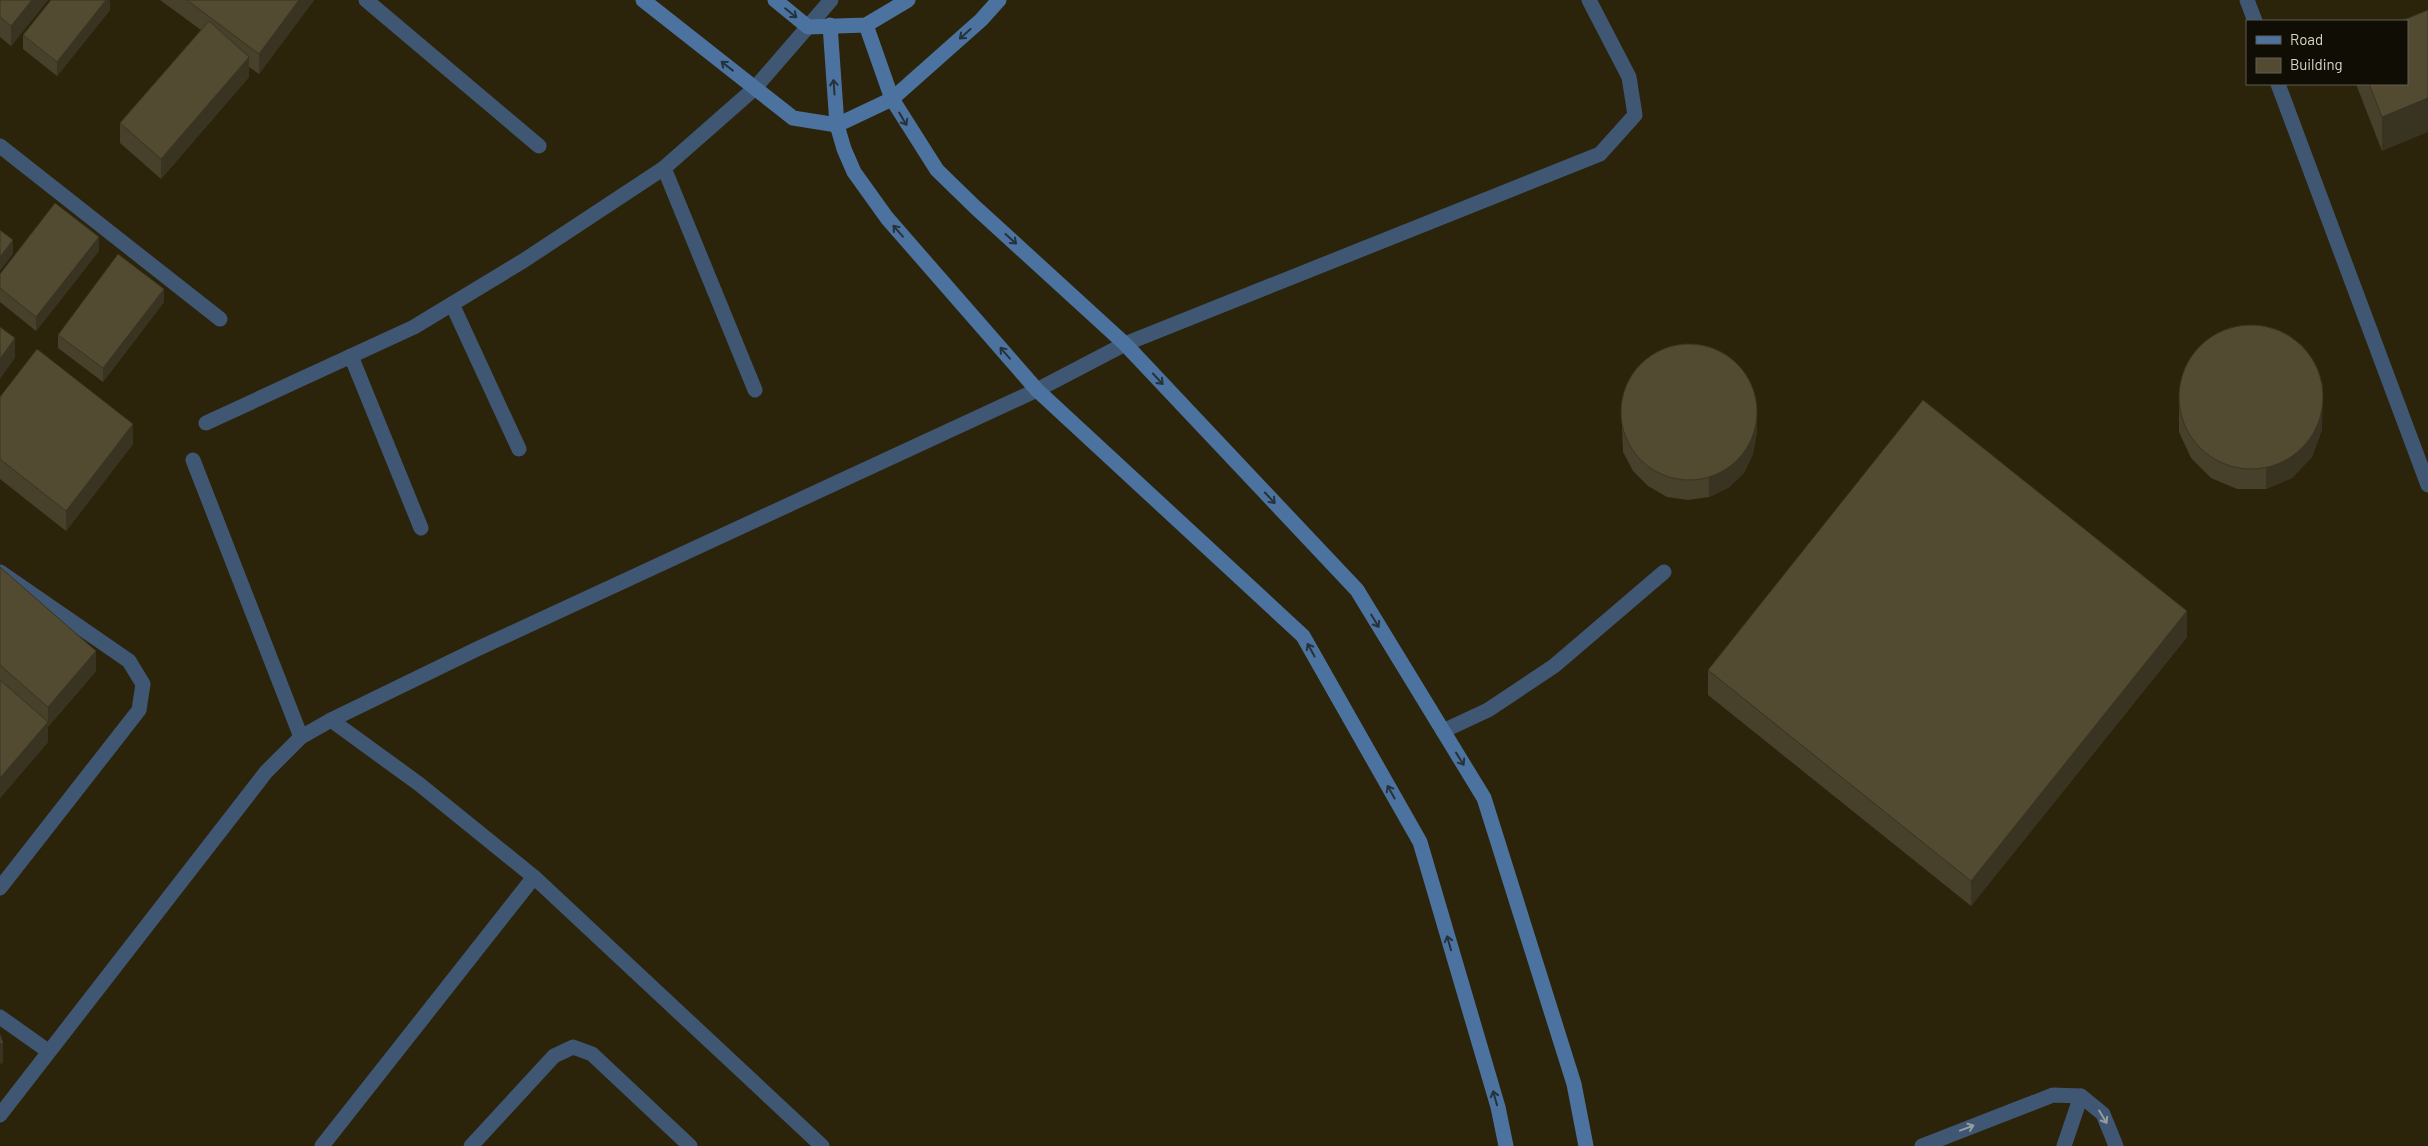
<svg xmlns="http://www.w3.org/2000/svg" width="2428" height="1146" font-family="Barlow,sans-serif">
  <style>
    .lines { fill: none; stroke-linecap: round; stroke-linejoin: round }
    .lane { stroke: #3f5773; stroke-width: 15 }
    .street { stroke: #3f5773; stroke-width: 15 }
    .secondary { stroke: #4c73a0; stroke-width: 15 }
    .wall { fill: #47402a }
    .shaded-wall { fill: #393422 }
    .building { fill: #524a31; stroke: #393422 }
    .oneway { stroke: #25313b }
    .oneway2 { stroke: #959da1 }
  </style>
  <rect width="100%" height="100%" fill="#2b230a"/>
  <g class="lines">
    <g class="lane">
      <path d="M755 88 831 0"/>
      <path d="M1443 731 1488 710 1554 666 1664 572"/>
    </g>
    <g class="street">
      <path d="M366 0 539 146"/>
      <path d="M2247 0 2255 21"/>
      <path d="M2278 84 2428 485"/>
      <path d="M0 146 220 319"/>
      <path d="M664 168 755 390"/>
      <path d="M452 304 519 449"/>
      <path d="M351 356 421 528"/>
      <path d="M206 423 414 327 523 261 664 168 755 88"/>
      <path d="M193 460 301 737"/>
      <path d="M0 572 129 661 143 684 139 710 0 888"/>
      <path d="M331 720 419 784 534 877 822 1146"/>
      <path d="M0 1017 48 1051"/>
      <path d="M0 1115 266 772 301 737 331 720 477 649 1037 390 1125 344 1600 154 1635 115 1629 77 1589 0"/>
      <path d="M322 1146 534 877"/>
      <path d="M471 1146 554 1056 573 1047 592 1054 690 1146"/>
      <path d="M1922 1146 2053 1095 2081 1096 2103 1114 2116 1146"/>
      <path d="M2064 1146 2081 1096"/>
    </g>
    <g class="secondary">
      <path d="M643 0 793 118 837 125 892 99 981 20 999 0"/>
      <path d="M775 0 808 27 866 25 908 0"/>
      <path d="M830 25 837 125 844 149 854 172 887 218 1037 390 1303 636 1420 842 1498 1107 1506 1146"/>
      <path d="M866 25 892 99 937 170 975 207 1125 344 1357 590 1484 798 1574 1084 1586 1146"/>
    </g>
  </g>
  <g class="wall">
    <path d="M0 0H48L11 46 0 37Z"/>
    <path d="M106 0H110V10L57 76 23 49V35Z"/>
    <path d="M160 0H314L259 74 249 67V77L161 179 120 143V123L201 30Z"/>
    <path d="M2356 84H2407L2382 151Z"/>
    <path d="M99 251 36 331 0 302V274Z"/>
    <path d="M164 302 103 382 58 348V335Z"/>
    <path d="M0 397 133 444 66 531 0 479Z"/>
    <path d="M2179 404 2322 430 2312 457 2292 478 2266 489H2237L2211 478 2191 458 2179 432Z"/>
    <path d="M1622 409 1757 432 1753 454 1744 473 1728 488 1709 497 1688 500 1667 497 1648 486 1633 471 1623 452 1622 429Z"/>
    <path d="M0 567 96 671 48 727V742L0 798Z"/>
    <path d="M2187 637 1971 906 1708 695V670Z"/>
  </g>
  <g class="shaded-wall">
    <path d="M32 0H48L11 46V26Z"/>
    <path d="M106 0H110V10L57 76V62Z"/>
    <path d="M299 0H314L259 74V54Z"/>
    <path d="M249 57V77L161 179V159Z"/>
    <path d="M2428 98V132L2382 151V117Z"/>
    <path d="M99 237V251L36 331V317Z"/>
    <path d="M13 240V254L0 271V257Z"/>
    <path d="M164 289V302L103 382V368Z"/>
    <path d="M15 338V358L0 379V359Z"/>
    <path d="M2323 382 2322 430 2312 457 2292 478 2266 489V469Z"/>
    <path d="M1757 413V432L1753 454 1744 473 1728 488 1709 497V477Z"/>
    <path d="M133 424V444L66 531V511Z"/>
    <path d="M2187 611V637L1971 906V881Z"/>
    <path d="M96 651V671L48 727V742L0 798V778L48 722V707Z"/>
    <path d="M3 1043V1063L0 1064V1044Z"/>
  </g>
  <g class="building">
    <path d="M0 0H32L11 26 0 17Z"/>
    <path d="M51 0H106L57 62 23 35Z"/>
    <path d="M187 0H299L259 54Z"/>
    <path d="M2428 10V98L2382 117 2369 84H2407V21H2401Z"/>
    <path d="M209 21 249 57 161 159 120 123Z"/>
    <path d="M55 203 99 237 36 317 0 288V274Z"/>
    <path d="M0 230 13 240 0 257Z"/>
    <path d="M118 254 164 289 103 368 58 335Z"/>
    <circle cx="2251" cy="397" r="72"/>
    <path d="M0 327 15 338 0 359Z"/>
    <circle cx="1689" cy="412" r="68"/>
    <path d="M37 349 133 424 66 511 0 459V397Z"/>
    <path d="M1923 400 2187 611 1971 881 1708 670Z"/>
    <path d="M0 567 96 651 48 707 0 665Z"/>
    <path d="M0 680 48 722 0 778Z"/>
    <path d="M0 1034 3 1043 0 1044Z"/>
  </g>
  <defs><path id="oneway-shaft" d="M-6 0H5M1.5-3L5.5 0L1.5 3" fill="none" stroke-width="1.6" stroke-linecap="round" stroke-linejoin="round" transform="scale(1.25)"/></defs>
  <g class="oneway">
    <use href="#oneway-shaft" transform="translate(791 13) rotate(39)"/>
    <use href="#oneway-shaft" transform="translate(965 34) rotate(138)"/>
    <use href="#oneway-shaft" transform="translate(727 66) rotate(-142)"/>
    <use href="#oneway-shaft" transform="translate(834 87) rotate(-94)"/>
    <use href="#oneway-shaft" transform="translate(903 119) rotate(60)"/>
    <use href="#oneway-shaft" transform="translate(898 231) rotate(-131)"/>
    <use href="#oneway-shaft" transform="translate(1011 239) rotate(42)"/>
    <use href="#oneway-shaft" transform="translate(1005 353) rotate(-131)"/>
    <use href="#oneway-shaft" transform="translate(1158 379) rotate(47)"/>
    <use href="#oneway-shaft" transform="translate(1270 498) rotate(47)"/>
    <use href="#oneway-shaft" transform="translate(1375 621) rotate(59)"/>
    <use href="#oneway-shaft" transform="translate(1311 650) rotate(-119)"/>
    <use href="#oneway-shaft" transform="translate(1460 759) rotate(58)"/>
    <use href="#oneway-shaft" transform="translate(1391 792) rotate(-119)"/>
    <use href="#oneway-shaft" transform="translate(1449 943) rotate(-106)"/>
    <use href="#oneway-shaft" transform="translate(1495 1098) rotate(-106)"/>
  </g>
  <g class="oneway2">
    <use href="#oneway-shaft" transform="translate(2103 1117) rotate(59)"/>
    <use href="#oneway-shaft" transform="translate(1967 1128) rotate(-21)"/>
  </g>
  <rect x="2246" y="20" width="162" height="65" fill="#100d04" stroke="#615d52"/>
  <rect x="2256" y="36" width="25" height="8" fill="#4c73a0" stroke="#615d52"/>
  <text x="2290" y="45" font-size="15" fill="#dbd6c7">Road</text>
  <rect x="2256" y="58" width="25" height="15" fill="#524a31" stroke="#615d52"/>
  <text x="2290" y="70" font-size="15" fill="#dbd6c7">Building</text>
</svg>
